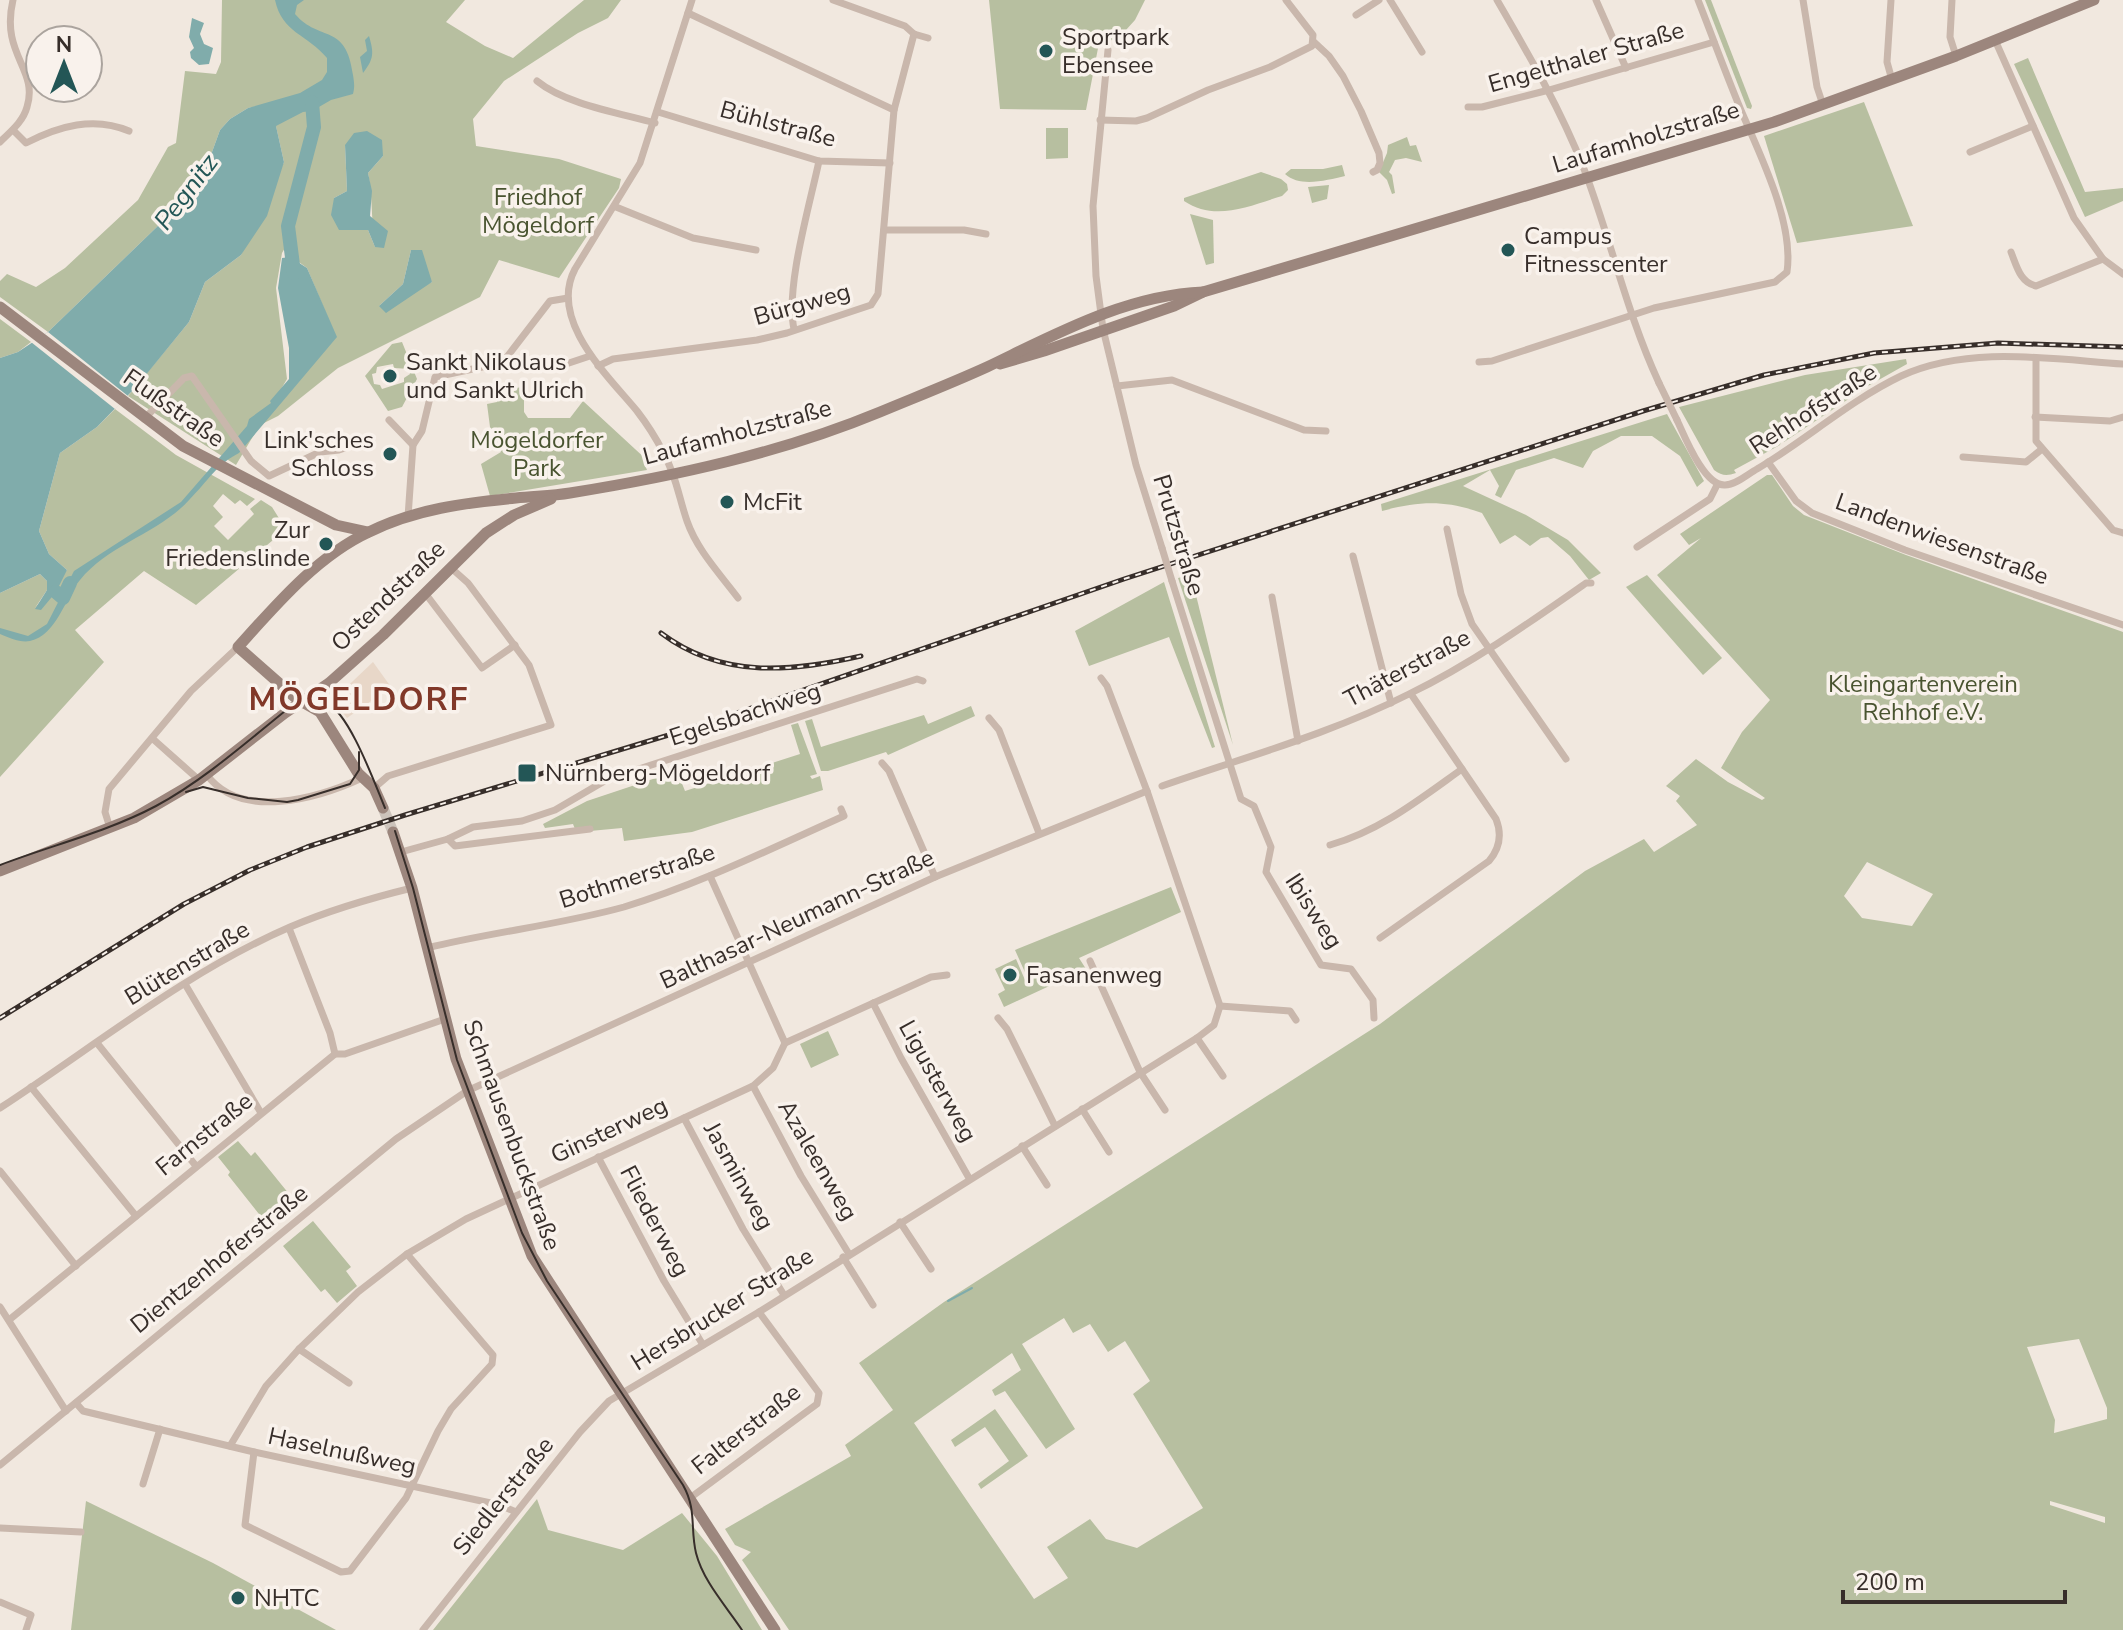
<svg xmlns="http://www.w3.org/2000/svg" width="2123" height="1630" font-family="'Nunito Sans',sans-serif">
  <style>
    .green { fill: #b7bfa0; fill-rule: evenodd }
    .plaza { fill: #e8d7c8 }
    .water { fill: #80acab }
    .pier { fill: #f1e8df }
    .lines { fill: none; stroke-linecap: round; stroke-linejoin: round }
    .stream { stroke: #80acab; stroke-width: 2 }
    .river { stroke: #80acab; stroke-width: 14 }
    .secondary-tunnel { stroke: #ccc3bb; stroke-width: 11; stroke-dasharray: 11 5.5; stroke-linecap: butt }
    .street { stroke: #c9b7ac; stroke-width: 7 }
    .secondary { stroke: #9c867d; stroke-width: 11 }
    .tram { stroke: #372e2a; stroke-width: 2 }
    .rail-casing { stroke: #372e2a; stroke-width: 5 }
    .rail { stroke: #f9f2ec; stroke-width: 2; stroke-dasharray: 6; stroke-linecap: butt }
    .street-bridge { stroke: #c9b7ac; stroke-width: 7 }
    .poi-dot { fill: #235656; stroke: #f9f2ec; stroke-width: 3 }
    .labels { text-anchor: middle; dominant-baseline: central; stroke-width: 7; stroke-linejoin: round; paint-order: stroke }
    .poi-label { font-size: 24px; fill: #372e2a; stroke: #f9f2ec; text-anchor: start }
    .street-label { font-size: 24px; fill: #372e2a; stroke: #f9f2ec }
    .park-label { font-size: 24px; fill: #495430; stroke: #f9f2ec }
    .water-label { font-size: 26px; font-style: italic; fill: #235656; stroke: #f9f2ec }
    .district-label { font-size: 32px; font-weight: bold; letter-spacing: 2px; fill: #813829; stroke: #f9f2ec }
  </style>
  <rect width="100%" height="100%" fill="#f1e8df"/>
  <g class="green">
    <path d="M222 0H465L446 22 485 46 513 58 584 0H621L608 18 578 33 504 81 473 119 476 146 559 159 621 179 619 188 559 278 499 260 480 297 338 368 278 416 262 424 336 337 307 268 292 257V236L282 253 276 288 287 379 236 465 128 396 189 322 205 282 241 255 284 162 271 104 248 108 230 119 220 130 208 163 190 195 48 332 0 297V281L7 274 36 287 65 268 138 200 168 147 176 143 185 71 216 74 221 62ZM345 145 383 156 368 173C373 198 371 222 375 247L368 230 334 198 347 191ZM411 250 432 282 379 306 403 284Z"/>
    <path d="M989 0H1145L1135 20 1116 41 1100 38 1086 110 1000 109Z"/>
    <path d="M1705 0H1711L1752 106 1751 109 1747 108Z"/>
    <path d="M2028 58 2085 192 2123 188V201L2085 217 2014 64Z"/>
    <path d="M1864 102 1913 226 1797 243 1764 136Z"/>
    <path d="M1046 128H1068V158L1046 159Z"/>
    <path d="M1407 137 1410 146 1416 145 1422 162 1406 158 1395 160 1389 172 1392 175 1395 193 1392 194 1387 180 1379 172 1387 153 1388 145Z"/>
    <path d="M1342 165 1345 176C1327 180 1300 188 1285 174L1291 169H1323Z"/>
    <path d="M1261 172 1281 179 1287 184 1288 190 1282 196C1249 206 1215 222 1184 201V198Z"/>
    <path d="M1329 185 1327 199 1312 203 1308 187Z"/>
    <path d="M1190 214 1213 220 1214 263 1206 265Z"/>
    <path d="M0 319 31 342 18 352 0 358Z"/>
    <path d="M402 342 417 379 402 407 388 411 365 376 392 344ZM393 364 394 368 409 369 410 374 404 378V382L382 389 380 385 374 384 372 374 376 373 377 367Z"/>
    <path d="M1906 359 1907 364 1868 386 1784 442 1781 441 1780 445 1734 470 1736 473C1727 476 1722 476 1714 470L1679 407 1805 375Z"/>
    <path d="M524 387V412L528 418H570L583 401 648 461 644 463 647 470 490 496 481 464 501 452 490 427 487 404 497 402 496 390Z"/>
    <path d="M115 409 176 455 255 499 247 506 240 500 235 504 223 494 213 506 223 517 214 526 228 540 254 514 250 509 261 500 272 507 282 523 279 535 196 605 144 571 75 630 104 662 0 777V593L40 574 47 581V590L35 608 67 570 49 554 39 531 60 453 97 427Z"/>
    <path d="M1667 414 1704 481 1697 487 1680 456 1652 436H1621L1593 451 1583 468 1554 458 1516 470 1501 498 1495 495 1499 486 1490 470 1463 486 1526 515 1568 540 1601 573 1589 580 1570 556 1548 537 1541 538 1530 546 1515 535 1500 544 1482 513C1445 500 1420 501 1382 511L1381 504Z"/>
    <path d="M1767 475H1772L1793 506 1804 515 1906 555 2123 632V1630H789L742 1560 751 1552 735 1545 725 1529 851 1456 845 1445 893 1410 859 1363 944 1302 1380 1024 1585 871 1644 839 1654 852 1697 825 1676 801 1680 796 1666 786 1696 759 1728 782 1762 800 1765 798 1721 768 1742 732 1770 700 1657 575 1701 538 1689 545 1680 534ZM1867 862 1933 894 1912 926 1862 918 1844 896ZM1064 1318 1073 1333 1090 1324 1108 1352 1125 1341 1150 1381 1133 1394 1203 1508 1137 1548 1106 1539 1090 1519 1047 1547 1068 1578 1034 1599 914 1423 1012 1353 1021 1370 992 1390 995 1396 1005 1391 1046 1449 1075 1429 1022 1344ZM2079 1339 2107 1408V1419L2054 1433 2055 1420 2027 1347ZM2050 1501 2105 1517V1523L2050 1505Z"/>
    <path d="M1191 575 1233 745 1178 578Z"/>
    <path d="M1647 575 1722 658 1703 675 1626 587Z"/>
    <path d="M1164 582 1215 747 1212 748 1169 637 1089 666 1075 631Z"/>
    <path d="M971 706 975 716 888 755 886 752 828 771H821L805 721 812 719 821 747 924 715 928 724Z"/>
    <path d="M798 723 817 774 810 776 812 779 820 776 823 790 692 832 624 841 622 828 590 831 575 829 573 824 545 828 543 824 587 801 677 771 685 791 800 754 791 725Z"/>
    <path d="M1171 887 1181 912 1079 958 1086 969 1004 1007 998 994 1005 990 995 969 1016 959 1025 980 1028 979 1015 950Z"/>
    <path d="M828 1031 839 1055 811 1068 800 1044Z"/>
    <path d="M238 1141 251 1156 255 1152 298 1205 270 1228 228 1175 230 1172 218 1157Z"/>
    <path d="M313 1221 351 1267 346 1271 357 1286 337 1303 325 1289 321 1292 283 1246Z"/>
    <path d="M995 1409 1028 1456 981 1489 978 1484 1009 1461 985 1427 955 1447 951 1440Z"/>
    <path d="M537 1499 548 1530 623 1550 682 1513 717 1556 762 1630H433Z"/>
    <path d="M86 1501 213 1563 336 1630H71Z"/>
  </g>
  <path class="plaza" d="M373 662 391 687 347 718 333 700Z"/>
  <g class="water">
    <path d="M275 0H304L297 5 295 14C320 43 346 22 353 75 354 82 355 86 353 94L331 100 312 111 303 112 276 126 284 162 267 216 241 255 205 282 189 322 136 387 97 427 60 453 39 531 49 554 67 570 56 592 41 610 35 609 47 590V581L40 574 0 593V358L18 352 48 332 190 195 208 163 220 130 230 119 248 108 300 93 322 80 327 72V58C307 34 282 33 275 0Z"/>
    <path d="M192 18 204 23 200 34 204 44 213 48 209 64 199 65 191 58 190 52 194 48 189 37Z"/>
    <path d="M369 36C374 53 374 59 363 73L360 57 367 51 365 40Z"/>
    <path d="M367 131 382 140 383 156 368 173 372 191 370 216 388 231 384 248 375 247 368 230H339L331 215 334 198 347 191 345 145 354 133Z"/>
    <path d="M411 250H422L432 282 386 313 379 306 403 284Z"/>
    <path d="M290 257 307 268 337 337 239 453C217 464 207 482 190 499 160 533 109 544 80 580 65 598 57 635 30 641 21 643 9 638 0 634V628L28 636 47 624 74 571 181 502 247 426 249 419 271 403 270 401 289 379V348L278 288 282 258Z"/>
  </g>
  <path class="pier" d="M48 332 128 396 115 409 31 342Z"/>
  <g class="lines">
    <path class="stream" d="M948 1301 972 1288"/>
    <g class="river">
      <path d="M294 273 288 226 314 127 312 102"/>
      <path d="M56 592 63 598 70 583"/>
    </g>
    <path class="secondary-tunnel" d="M383 808 393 832"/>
    <g class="street">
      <path d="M692 0 640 163 575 269C548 320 608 376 637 411 647 424 656 438 663 452 676 475 679 498 687 521 697 550 720 574 738 598"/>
      <path d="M833 0 905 26 914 34 928 38"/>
      <path d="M1390 0 1422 52"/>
      <path d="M1497 0C1529 55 1561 110 1584 169 1611 240 1627 314 1659 383"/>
      <path d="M1596 0 1626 68"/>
      <path d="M1803 0 1817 87 1823 105"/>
      <path d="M1891 0 1887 62 1892 80"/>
      <path d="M1952 0 1950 37 1956 56"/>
      <path d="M688 13 894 110"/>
      <path d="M1356 15 1379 0"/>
      <path d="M1995 40 2074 218 2103 259 2123 274"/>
      <path d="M1314 42 1329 56 1343 76 1361 111 1379 153 1380 163 1377 170 1373 172"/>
      <path d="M1108 50 1093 206 1096 276 1103 329 1136 465 1162 548"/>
      <path d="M537 81C565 104 619 113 655 123"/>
      <path d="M1468 107H1482L1549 90 1714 42"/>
      <path d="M658 112 819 161 890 163"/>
      <path d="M1100 120 1136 121 1147 118 1208 90 1270 67 1312 46 1313 35 1286 0"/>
      <path d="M13 130 26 143C59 126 94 116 129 131"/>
      <path d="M0 142C10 132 23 122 27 107 39 69 0 55 13 0"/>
      <path d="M1970 152 2033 126"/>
      <path d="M616 207 693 238 756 250"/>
      <path d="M884 230H964L986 234"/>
      <path d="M2011 252C2017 267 2020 282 2036 286L2103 259"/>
      <path d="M794 329C785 288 810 204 819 161"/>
      <path d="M2036 358V441L2113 530 2123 533"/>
      <path d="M1479 362 1492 361 1654 308 1775 282 1787 272C1794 224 1762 159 1743 115 1727 77 1713 38 1698 0"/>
      <path d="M500 366 550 301 568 298"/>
      <path d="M598 366 613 359 757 340 787 333 871 305 878 294 894 110 914 34"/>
      <path d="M1117 386 1172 380 1304 430 1326 431"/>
      <path d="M2035 417 2110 421 2123 417"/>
      <path d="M144 419 184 378 192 376 251 461 269 476 320 452 339 450 365 441"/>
      <path d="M389 420 413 445"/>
      <path d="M1677 420C1685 437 1704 486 1725 485 1736 485 1748 474 1757 469 1806 440 1849 401 1901 376 1969 345 2050 359 2123 364"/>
      <path d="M1963 457 2026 462 2042 449"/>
      <path d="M1768 462 1796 501 1812 513 1905 550 2123 625"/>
      <path d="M408 517 413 445 422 431 435 377 487 366 563 365 590 356"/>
      <path d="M1447 529 1461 594 1472 624 1566 759"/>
      <path d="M1637 547 1710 499 1717 485"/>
      <path d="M1353 556 1391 703"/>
      <path d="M1172 581 1241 799 1254 806 1271 847 1266 872 1321 965 1351 969 1373 1000 1374 1018"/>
      <path d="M425 593 482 668 515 645"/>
      <path d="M1272 597 1298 741"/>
      <path d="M989 718 999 730 1039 833"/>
      <path d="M153 739 199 780"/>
      <path d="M882 763 889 771 935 877"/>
      <path d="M207 775C241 821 319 798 362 778"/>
      <path d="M1162 786C1245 757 1330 734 1409 694 1471 664 1529 623 1586 583H1591"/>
      <path d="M374 788 388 776 551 725 529 665 468 583 450 567"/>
      <path d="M110 828 105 812 109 789 191 691 238 647"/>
      <path d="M448 839 473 827 522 821 555 810 608 779 917 679 923 681"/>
      <path d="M1330 845C1380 831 1420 799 1462 769"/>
      <path d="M401 852 448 839 455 846 590 829"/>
      <path d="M710 876 785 1043"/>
      <path d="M289 928 330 1033 335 1054"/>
      <path d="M1380 938 1489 861C1500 848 1502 834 1496 819L1411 694"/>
      <path d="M427 948C492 932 559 925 624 907 700 884 772 848 844 816L841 809"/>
      <path d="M1090 961 1140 1072 1165 1110"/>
      <path d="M185 984 261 1113"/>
      <path d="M873 1003 901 1058 969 1178"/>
      <path d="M1220 1006 1290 1011 1296 1020"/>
      <path d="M998 1018 1007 1029 1055 1126"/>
      <path d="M1197 1038 1223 1076"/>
      <path d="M97 1043 196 1166"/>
      <path d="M753 1086 801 1176 849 1254"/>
      <path d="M31 1087 136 1216"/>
      <path d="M0 1108C95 1046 186 972 290 927 330 910 371 898 412 888"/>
      <path d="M1082 1109 1109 1152"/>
      <path d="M684 1118 743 1229 784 1295"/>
      <path d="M1022 1146 1047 1185"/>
      <path d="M598 1157 664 1281 703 1345"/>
      <path d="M0 1171 76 1266"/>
      <path d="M900 1222 931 1269"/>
      <path d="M843 1257 873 1305"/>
      <path d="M0 1307 66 1411"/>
      <path d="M9 1320 335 1054H345L445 1019"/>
      <path d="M299 1349 349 1383"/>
      <path d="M76 1403 83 1411 254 1452 500 1505 516 1512"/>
      <path d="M230 1446 266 1386 299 1349 358 1292 407 1254 466 1219 753 1086 773 1068 785 1043 931 977 947 975"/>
      <path d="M254 1452 245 1525 341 1572 350 1571 406 1498 438 1431 451 1409 492 1364 493 1355 407 1254"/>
      <path d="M0 1465 396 1139 467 1091 935 877 1147 791"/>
      <path d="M143 1484 160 1429"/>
      <path d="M690 1498 817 1404 819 1393 759 1312"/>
      <path d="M0 1528 81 1532"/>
      <path d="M0 1602 31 1615 26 1630"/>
      <path d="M423 1630 580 1432 609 1401 759 1312 1197 1038 1214 1025 1220 1006 1147 791 1107 686 1101 678"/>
    </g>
    <g class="secondary">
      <path d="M0 307 183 446 336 525 368 532"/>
      <path d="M1000 364 1044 351 1174 306 1203 292 1774 122 1956 56 2094 0"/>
      <path d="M383 808 374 788 358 773 320 712 297 699 238 647C275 606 317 556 369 532 415 509 465 503 516 498 534 496 552 496 570 493 676 476 781 453 880 412 916 397 952 383 987 367 1054 335 1126 295 1203 292"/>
      <path d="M393 832 412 888 456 1059 532 1256 775 1630"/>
      <path d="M0 871 134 818 199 780 285 713 329 683 383 635 486 533 514 515 551 499"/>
    </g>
    <g class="tram">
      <path d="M186 792 203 787 248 798 287 802 298 800 350 784 359 770V752"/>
      <path d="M395 831 413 888 457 1060 522 1233 547 1281 683 1485C697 1510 690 1528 696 1553 703 1581 726 1606 742 1630"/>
      <path d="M0 865C52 845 107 832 156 806 206 779 251 738 295 703 305 698 315 696 326 702 350 714 374 782 385 808"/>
    </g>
    <g class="rail-casing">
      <g id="rail">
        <path d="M661 633C722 679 791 672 861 656"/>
        <path d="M0 1018 184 904 250 870 307 847 405 815 705 724 1124 579 1643 411 1764 375 1874 353 1998 343 2123 347"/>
      </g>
    </g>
    <use href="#rail" class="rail"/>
    <g class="street-bridge">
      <path d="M1659 383 1677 420"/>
      <path d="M1162 548 1172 581"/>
    </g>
  </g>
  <g class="poi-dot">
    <circle cx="1046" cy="51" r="8"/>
    <circle cx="1508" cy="250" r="8"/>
    <circle cx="390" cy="376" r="8"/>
    <circle cx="390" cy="454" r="8"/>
    <circle cx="727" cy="502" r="8"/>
    <circle cx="326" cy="544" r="8"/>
    <rect x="517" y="763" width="20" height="20" rx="4"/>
    <circle cx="1010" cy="975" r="8"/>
    <circle cx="238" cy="1598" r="8"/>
  </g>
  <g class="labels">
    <g class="poi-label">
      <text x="1062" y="37">Sportpark<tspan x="1062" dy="28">Ebensee</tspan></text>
      <text x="1524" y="236">Campus<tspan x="1524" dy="28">Fitnesscenter</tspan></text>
      <text x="406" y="362">Sankt Nikolaus<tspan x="406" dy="28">und Sankt Ulrich</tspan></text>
      <text x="374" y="440" text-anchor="end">Link'sches<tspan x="374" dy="28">Schloss</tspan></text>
      <text x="743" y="502">McFit</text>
      <text x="310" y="530" text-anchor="end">Zur<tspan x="310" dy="28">Friedenslinde</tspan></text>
      <text x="545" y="773">Nürnberg-Mögeldorf</text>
      <text x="1026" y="975">Fasanenweg</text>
      <text x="254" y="1598">NHTC</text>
    </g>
    <g class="street-label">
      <text transform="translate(1586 57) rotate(-16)">Engelthaler Straße</text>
      <text transform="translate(778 124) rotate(15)">Bühlstraße</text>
      <text transform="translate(1646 137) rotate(-17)">Laufamholzstraße</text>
      <text transform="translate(802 304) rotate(-16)">Bürgweg</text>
      <text transform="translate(174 408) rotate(35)">Flußstraße</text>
      <text transform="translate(1813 409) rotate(-33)">Rehhofstraße</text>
      <text transform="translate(737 432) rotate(-15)">Laufamholzstraße</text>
      <text transform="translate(1179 535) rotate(73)">Prutzstraße</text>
      <text transform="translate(1942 539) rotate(20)">Landenwiesenstraße</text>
      <text transform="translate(388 596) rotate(-44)">Ostendstraße</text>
      <text transform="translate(1407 668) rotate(-28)">Thäterstraße</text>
      <text transform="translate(745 714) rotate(-18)">Egelsbachweg</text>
      <text transform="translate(637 876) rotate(-18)">Bothmerstraße</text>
      <text transform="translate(1314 911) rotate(57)">Ibisweg</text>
      <text transform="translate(797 919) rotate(-25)">Balthasar-Neumann-Straße</text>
      <text transform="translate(187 963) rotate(-31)">Blütenstraße</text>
      <text transform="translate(938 1081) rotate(61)">Ligusterweg</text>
      <text transform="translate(609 1130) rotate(-25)">Ginsterweg</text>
      <text transform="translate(204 1134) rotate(-39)">Farnstraße</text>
      <text transform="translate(512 1135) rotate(70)">Schmausenbuckstraße</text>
      <text transform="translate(818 1160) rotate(60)">Azaleenweg</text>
      <text transform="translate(739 1176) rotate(61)">Jasminweg</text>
      <text transform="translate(655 1221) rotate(62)">Fliederweg</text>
      <text transform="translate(219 1259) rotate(-39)">Dientzenhoferstraße</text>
      <text transform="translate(722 1309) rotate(-32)">Hersbrucker Straße</text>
      <text transform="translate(746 1429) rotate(-38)">Falterstraße</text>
      <text transform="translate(342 1451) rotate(12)">Haselnußweg</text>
      <text transform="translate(503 1496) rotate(-51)">Siedlerstraße</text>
    </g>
    <g class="park-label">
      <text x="538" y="197">Friedhof<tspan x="538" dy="28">Mögeldorf</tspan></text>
      <text x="537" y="440">Mögeldorfer<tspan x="537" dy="28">Park</tspan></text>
      <text x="1923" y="684">Kleingartenverein<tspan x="1923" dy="28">Rehhof e.V.</tspan></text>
    </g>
    <g class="water-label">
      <text transform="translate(186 192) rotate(-53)">Pegnitz</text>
    </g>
    <g class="district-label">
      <text x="359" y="699">MÖGELDORF</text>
    </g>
  </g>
  <g transform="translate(64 64)"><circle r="38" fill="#f9f2ec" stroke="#aba49e" stroke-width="2"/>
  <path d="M0-6L14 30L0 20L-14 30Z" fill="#235656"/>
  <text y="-12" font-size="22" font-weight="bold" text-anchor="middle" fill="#372e2a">N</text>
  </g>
  <path d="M1843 1590v12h222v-12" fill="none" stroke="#372e2a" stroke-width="4"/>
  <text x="1855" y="1590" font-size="24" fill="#372e2a" stroke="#f9f2ec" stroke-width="6" paint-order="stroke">200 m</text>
</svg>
